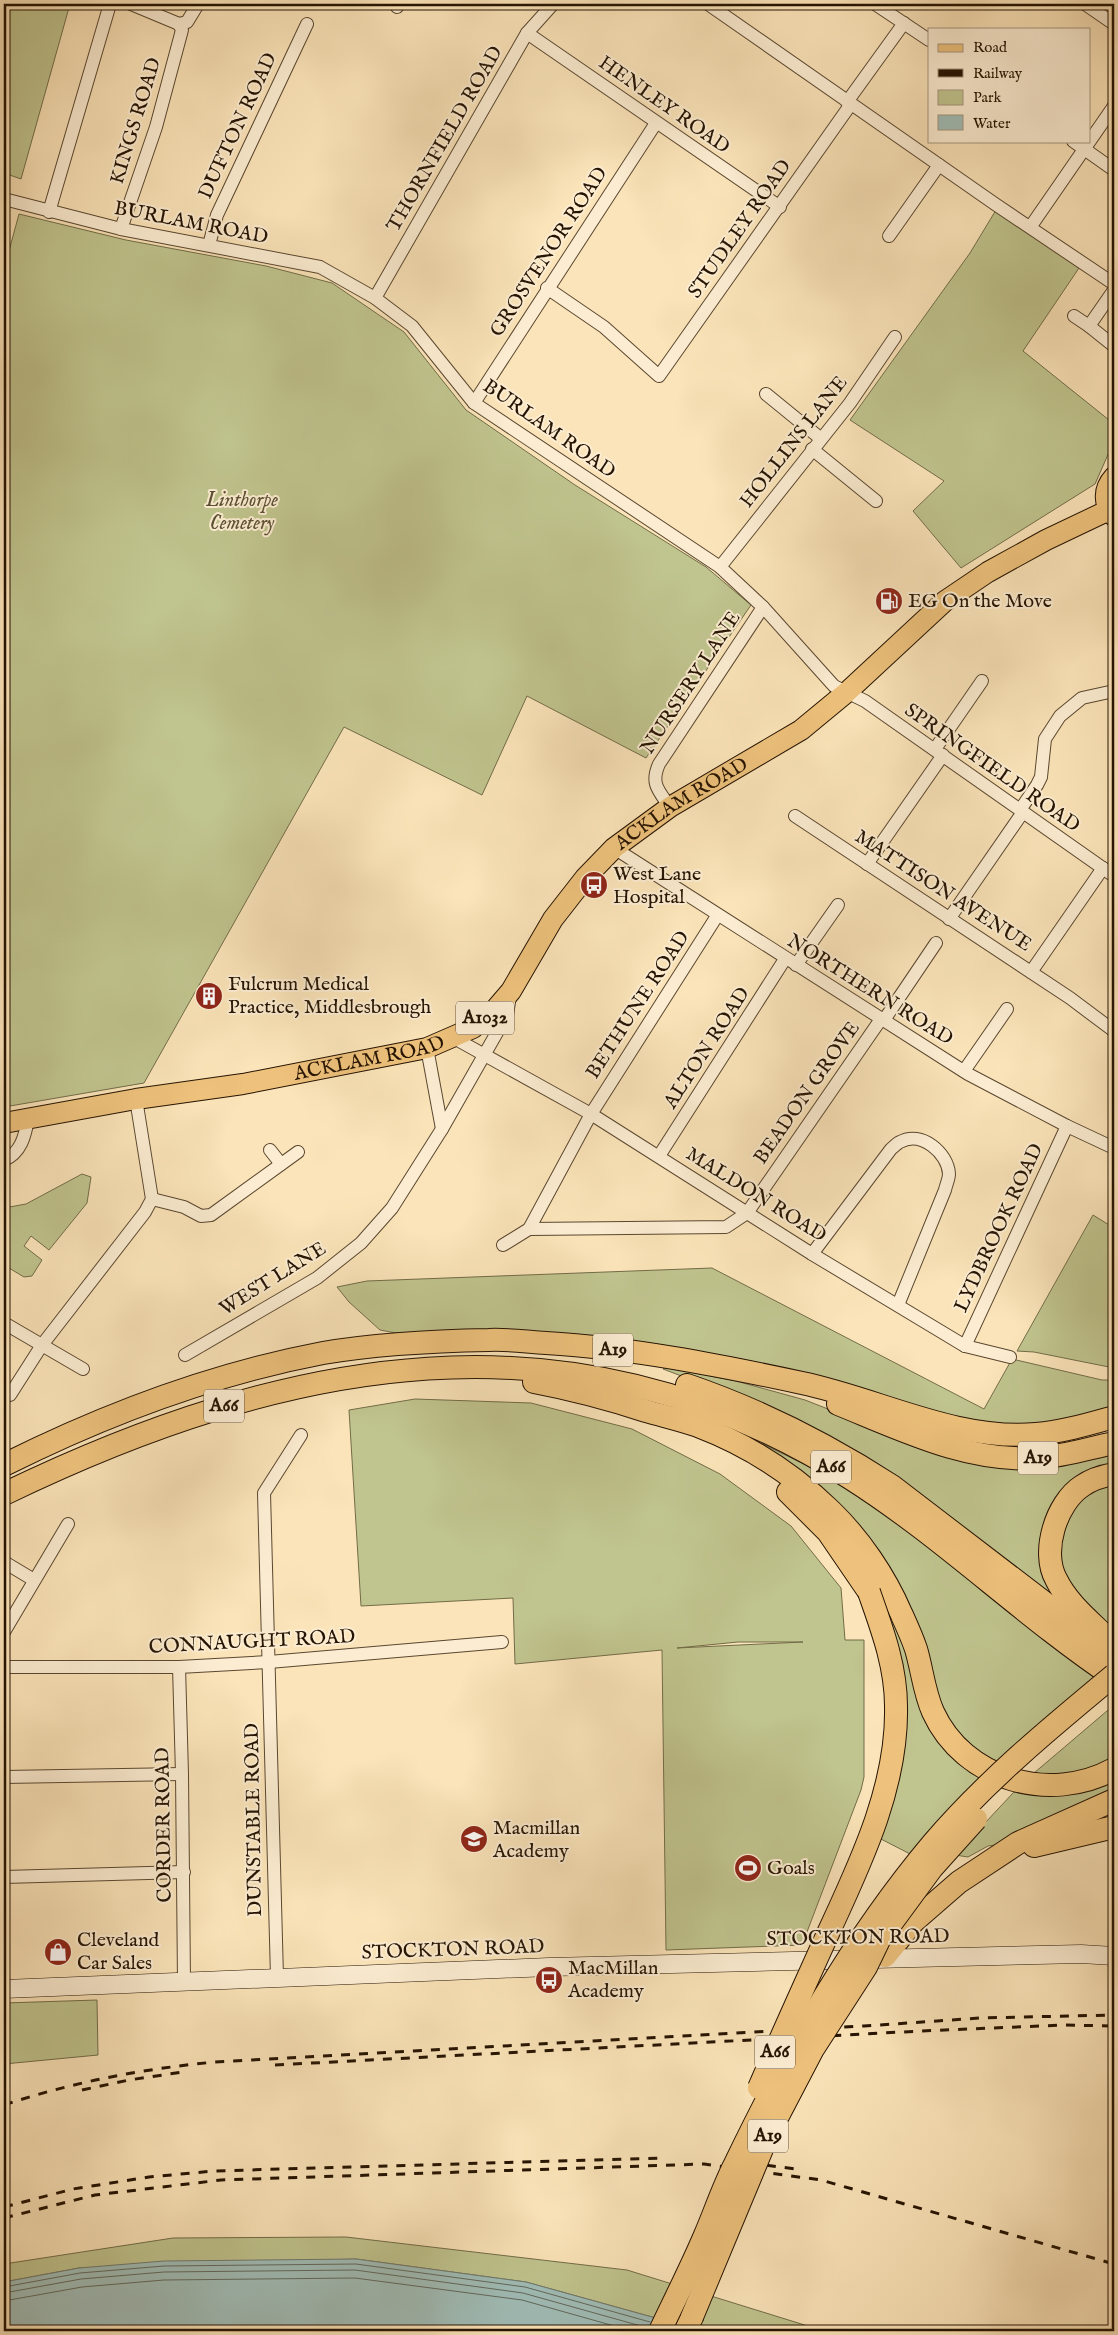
<svg xmlns="http://www.w3.org/2000/svg" width="1118" height="2335" font-family="'IM FELL English',serif">
  <style>
    .green { fill: #c0c48e; stroke: #726c48; fill-rule: evenodd }
    .water { fill: #a0bdb7; stroke: #6f796f }
    .lines { fill: none; stroke-linecap: round; stroke-linejoin: round }
    .shore { stroke: #62685c; stroke-width: 1 }
    .street-casing { stroke: #5a4730; stroke-width: 14 }
    .secondary-casing { stroke: #251302; stroke-width: 19 }
    .primary-casing { stroke: #251302; stroke-width: 22 }
    .highway-casing { stroke: #251302; stroke-width: 24 }
    .street { stroke: #fcedd2; stroke-width: 12 }
    .secondary { stroke: #fcedd2; stroke-width: 18 }
    .primary { stroke: #eec27c; stroke-width: 20 }
    .highway { stroke: #eec27c; stroke-width: 22 }
    .rail { stroke: #251302; stroke-width: 3; stroke-dasharray: 9 9; stroke-linecap: butt }
    .highway-bridge-casing { stroke: #251302; stroke-width: 24; stroke-linecap: butt }
    .highway-bridge { stroke: #eec27c; stroke-width: 22 }
    .labels { text-anchor: middle; dominant-baseline: central; stroke-width: 4; stroke-linejoin: round; paint-order: stroke }
    .shield { fill: #fcedd2; stroke: #665440; stroke-width: 1 }
    .shield-label { font-size: 19px; font-weight: bold; fill: #251302 }
    .street-label { font-size: 20px; fill: #251302; stroke: #fcedd2 }
    .park-label { font-size: 20px; font-style: italic; fill: #5b5133; stroke: #fcedd2 }
    .poi-label { font-size: 20px; fill: #251302; stroke: #fcedd2; text-anchor: start }
  </style>
  <rect width="100%" height="100%" fill="#fbe4b9"/>
  <filter id="stains"><feTurbulence type="fractalNoise" baseFrequency=".004" numOctaves="4"/><feColorMatrix values="0 0 0 0 .2 0 0 0 0 .09 0 0 0 0 .02 0 0 0 .5 -.17"/></filter>
  <radialGradient id="worn" r=".72"><stop offset=".6" stop-color="#630" stop-opacity="0"/><stop offset="1" stop-color="#630" stop-opacity=".3"/></radialGradient>
  <g class="green">
    <path d="M4 4H70L21 179 4 173Z"/>
    <path d="M996 210 1079 268 1023 351 1114 424V441L1095 484 961 568 913 511 944 481 850 420 970 253Z"/>
    <path d="M19 214 126 240 266 266 332 283 404 332 466 410 575 485 706 567 751 605 646 758 527 696 482 795 344 727 144 1083 4 1107V262H6Z"/>
    <path d="M82 1174 91 1177 87 1203 49 1250 31 1236 24 1246 42 1260 32 1276 24 1277 4 1265V1208L26 1204Z"/>
    <path d="M1093 1215 1114 1228V1368L1034 1352 1017 1351Z"/>
    <path d="M712 1268 984 1409 1012 1359 1102 1380H1114V1414L1035 1430 926 1414 488 1332 396 1333 380 1330 349 1302 337 1287 367 1281Z"/>
    <path d="M666 1367 736 1381 805 1400 945 1455 1088 1460 1114 1455V1467L1048 1511C1032 1557 1039 1565 1062 1605L752 1403 663 1369Z"/>
    <path d="M415 1399 531 1403 632 1429 720 1474 791 1526 841 1588 845 1640H864V1777L861 1790 802 1945 666 1950 662 1650 515 1664 513 1598 361 1606 349 1410ZM738 1642H803L677 1648Z"/>
    <path d="M697 1412 849 1486 1096 1675 992 1767 944 1721 917 1639 797 1477Z"/>
    <path d="M1114 1479V1634L1077 1599 1062 1577 1056 1550 1079 1495Z"/>
    <path d="M855 1550 982 1779 914 1856 879 1838 900 1676Z"/>
    <path d="M1114 1705V1761L1102 1769 1027 1779Z"/>
    <path d="M1114 1779V1791L1005 1844 988 1846 968 1857 955 1855 1014 1792 1046 1795Z"/>
    <path d="M4 1884 8 1974 4 1975Z"/>
    <path d="M97 2000 98 2055 4 2064V2003Z"/>
    <path d="M346 2237 627 2270 824 2331H717L688 2327 526 2282 356 2259 79 2268 4 2282V2264L173 2238Z"/>
  </g>
  <path class="water" d="M356 2259 526 2282 688 2327 717 2331H4V2282L79 2268 164 2261Z"/>
  <g class="lines">
    <g class="shore">
      <path d="M4 2287 80 2273 164 2266 356 2264 525 2287 650 2322"/>
      <path d="M4 2293 81 2279 164 2272 355 2270 523 2293 648 2328"/>
      <path d="M4 2301 82 2287 164 2280 355 2278 522 2300 632 2331"/>
    </g>
    <g class="street-casing">
      <g id="street">
        <path d="M131 4 179 24"/>
        <path d="M708 4 995 204 1114 284"/>
        <path d="M875 4 929 40"/>
        <path d="M1085 4 1114 24"/>
        <path d="M397 7 399 4"/>
        <path d="M179 24 187 22 198 4"/>
        <path d="M527 33 780 207"/>
        <path d="M847 102 904 23"/>
        <path d="M1073 141 1114 170"/>
        <path d="M4 199 121 229 320 267 375 298 412 326 474 403 720 567 763 607 834 686 865 701 1114 876"/>
        <path d="M49 212 110 4"/>
        <path d="M1031 226 1114 106"/>
        <path d="M121 229 156 127 182 30 179 24"/>
        <path d="M889 236 939 165"/>
        <path d="M209 245 217 215 307 24"/>
        <path d="M547 288 604 327 659 376 851 104"/>
        <path d="M1114 290 1089 326 1114 346"/>
        <path d="M375 298 527 33 553 4"/>
        <path d="M1074 316 1089 326"/>
        <path d="M766 394 820 438"/>
        <path d="M474 403 656 123"/>
        <path d="M812 449 876 501"/>
        <path d="M720 567 850 403 895 337"/>
        <path d="M935 749 982 681"/>
        <path d="M670 807C659 791 650 784 659 764L763 607"/>
        <path d="M1020 810 1037 785 1041 777 1045 739 1060 716 1082 698 1114 691"/>
        <path d="M795 816 1070 998 1114 1031"/>
        <path d="M614 848 968 1074 1067 1126 1114 1148"/>
        <path d="M867 864 943 755"/>
        <path d="M717 916 591 1114 529 1229 726 1227 747 1213 881 1019"/>
        <path d="M949 919 1023 812"/>
        <path d="M796 965 838 905"/>
        <path d="M1031 972 1103 868"/>
        <path d="M884 1020 936 943"/>
        <path d="M454 1038 591 1114 812 1254 965 1346 1010 1357"/>
        <path d="M427 1048 442 1129"/>
        <path d="M964 1071 1007 1009"/>
        <path d="M270 1150 281 1164"/>
        <path d="M659 1156 785 959"/>
        <path d="M4 1160C21 1153 25 1136 28 1119"/>
        <path d="M152 1199 184 1207 201 1216 211 1215 298 1152"/>
        <path d="M503 1245 529 1229"/>
        <path d="M812 1254 891 1149C894 1147 897 1143 900 1142 921 1130 948 1153 949 1174 949 1179 946 1185 945 1190L898 1305"/>
        <path d="M4 1323 83 1369"/>
        <path d="M965 1346 1067 1126"/>
        <path d="M185 1355 317 1278 361 1243 392 1208 442 1129 507 1015 510 996"/>
        <path d="M10 1395 42 1345 145 1212 152 1199 136 1099"/>
        <path d="M4 1562 34 1580"/>
        <path d="M4 1632 68 1524"/>
        <path d="M4 1667H179L269 1662 502 1642"/>
        <path d="M179 1667 182 1774 184 1982"/>
        <path d="M4 1777 182 1774"/>
        <path d="M4 1877 184 1872"/>
        <path d="M277 1977 264 1493 301 1435"/>
      </g>
    </g>
    <g class="secondary-casing">
      <path id="secondary" d="M4 1989 549 1967 1081 1954 1114 1956"/>
    </g>
    <g class="primary-casing">
      <g id="primary">
        <path d="M1114 477C1103 489 1103 504 1114 516"/>
        <path id="s1" d="M4 1123 136 1099 243 1084 427 1048 473 1028 493 1012 511 991 553 919 585 878 614 848 670 807 801 730 847 692 945 601 988 572 1046 540 1109 510"/>
      </g>
    </g>
    <g class="highway-casing">
      <g id="highway">
        <path d="M534 1382C571 1389 609 1399 646 1411 663 1416 681 1420 698 1426 748 1445 793 1474 831 1511 860 1539 885 1576 901 1613 906 1624 912 1637 916 1649 922 1669 924 1692 933 1712 964 1780 1050 1804 1114 1769"/>
        <path d="M687 1385C760 1410 827 1444 892 1486L1114 1656"/>
        <path d="M838 1404C902 1430 968 1463 1039 1458 1064 1456 1090 1448 1114 1443"/>
        <path d="M4 1465C104 1415 212 1374 323 1353 376 1344 435 1341 489 1340 508 1339 527 1342 546 1343 632 1348 718 1365 802 1383 879 1399 955 1441 1036 1434 1062 1432 1089 1424 1114 1417"/>
        <path d="M788 1492 828 1532 869 1592"/>
        <path d="M4 1494C285 1358 571 1301 850 1478 943 1537 1023 1616 1114 1677"/>
        <path d="M1101 1632C1084 1616 1066 1600 1056 1579 1041 1552 1056 1503 1082 1486 1092 1479 1102 1476 1114 1474"/>
        <path d="M1034 1846 1114 1827"/>
        <path d="M885 1956 913 1922 959 1882 1018 1843 1114 1800"/>
        <path d="M685 2331 692 2317"/>
      </g>
    </g>
    <use href="#street" class="street"/>
    <use href="#secondary" class="secondary"/>
    <use href="#primary" class="primary"/>
    <use href="#highway" class="highway"/>
    <g class="rail">
      <path d="M275 2065 921 2031 1063 2025 1114 2026"/>
      <path d="M82 2090 129 2080 183 2072"/>
      <path d="M4 2105C73 2082 142 2069 215 2062L864 2026 980 2018 1114 2015"/>
      <path d="M749 2163 796 2169"/>
      <path d="M4 2207 73 2189 149 2177 214 2171 662 2158"/>
      <path d="M4 2218 95 2195 221 2180 704 2164 821 2180 1114 2264"/>
    </g>
    <g class="highway-bridge-casing">
      <g id="highway-bridge">
        <path d="M759 2088C782 2035 806 1982 830 1929 862 1860 898 1784 896 1706 896 1666 882 1629 869 1592"/>
        <path d="M692 2317 767 2137 813 2049 866 1967 879 1940 932 1868 976 1819"/>
        <path d="M660 2331C675 2299 691 2268 705 2235 715 2212 723 2187 735 2164 789 2052 852 1939 933 1843 987 1780 1050 1728 1114 1675"/>
      </g>
    </g>
    <use href="#highway-bridge" class="highway-bridge"/>
  </g>
  <defs>
    <g id="fuel-disc" transform="scale(1.4375)"><circle r="9.5" fill="#8f2418" stroke="#fcedd2"/><path d="M-5.5-6h7V0h2V4h1.3V-2.5L3-4.5l.8-.8L6-3V5H2.5V1h-1V6h-7ZM-4.2-4.7v3.2H.2V-4.7Z" fill="#fff"/></g>
    <g id="bus-disc" transform="scale(1.4375)"><circle r="9.5" fill="#8f2418" stroke="#fcedd2"/><path d="M-5-6H5V4H4V6H2V4H-2V6H-4V4H-5ZM-3.5-4V0h7V-4ZM-3.5 1.2v1.5H-2V1.2ZM2 1.2v1.5H3.5V1.2Z" fill="#fff"/></g>
    <g id="building-disc" transform="scale(1.4375)"><circle r="9.5" fill="#8f2418" stroke="#fcedd2"/><path d="M-4-6H4V6H1V3H-1V6H-4ZM-2.5-4.3h1.7v1.8h-1.7ZM.8-4.3h1.7v1.8H.8ZM-2.5-1h1.7V.8h-1.7ZM.8-1h1.7V.8H.8Z" fill="#fff"/></g>
    <g id="school-disc" transform="scale(1.4375)"><circle r="9.5" fill="#8f2418" stroke="#fcedd2"/><path d="M0-5L7-2L0 1L-7-2ZM-4 1L0 2.5L4 1V4Q0 6-4 4Z" fill="#fff"/></g>
    <g id="stadium-disc" transform="scale(1.4375)"><circle r="9.5" fill="#8f2418" stroke="#fcedd2"/><path d="M0-5a6.5 5 0 1 0 0 10a6.5 5 0 1 0 0-10ZM-3.5-1.8h7v3.6h-7Z" fill="#fff"/></g>
    <g id="shop-disc" transform="scale(1.4375)"><circle r="9.5" fill="#8f2418" stroke="#fcedd2"/><path d="M-5-2.5h2.3a2.7 3.5 0 0 1 5.4 0H5L5.5 6h-11ZM-1.5-2.5h3a1.5 2.3 0 0 0-3 0Z" fill="#fff"/></g>
  </defs>
  <g fill-rule="evenodd">
    <use href="#fuel-disc" x="889" y="601"/>
    <use href="#bus-disc" x="594" y="885"/>
    <use href="#building-disc" x="209" y="996"/>
    <use href="#school-disc" x="474" y="1839"/>
    <use href="#stadium-disc" x="748" y="1868"/>
    <use href="#shop-disc" x="58" y="1952"/>
    <use href="#bus-disc" x="549" y="1980"/>
  </g>
  <g class="labels">
    <g class="shield">
      <rect x="456" y="1001.5" width="58" height="33" rx="4"/>
      <rect x="593" y="1333.5" width="40" height="33" rx="4"/>
      <rect x="204" y="1389.5" width="40" height="33" rx="4"/>
      <rect x="1018" y="1441.5" width="40" height="33" rx="4"/>
      <rect x="811" y="1450.5" width="40" height="33" rx="4"/>
      <rect x="755" y="2035.5" width="40" height="33" rx="4"/>
      <rect x="748" y="2119.5" width="40" height="33" rx="4"/>
    </g>
    <g class="shield-label">
      <text x="485" y="1018">A1032</text>
      <text x="613" y="1350">A19</text>
      <text x="224" y="1406">A66</text>
      <text x="1038" y="1458">A19</text>
      <text x="831" y="1467">A66</text>
      <text x="775" y="2052">A66</text>
      <text x="768" y="2136">A19</text>
    </g>
    <g class="street-label">
      <text transform="translate(664 105) rotate(35)">HENLEY ROAD</text>
      <text transform="translate(136 121) rotate(-73)">KINGS ROAD</text>
      <text transform="translate(238 126) rotate(-65)">DUFTON ROAD</text>
      <text transform="translate(445 139) rotate(-60)">THORNFIELD ROAD</text>
      <text transform="translate(191 223) rotate(11)">BURLAM ROAD</text>
      <text transform="translate(740 229) rotate(-55)">STUDLEY ROAD</text>
      <text transform="translate(549 252) rotate(-57)">GROSVENOR ROAD</text>
      <text transform="translate(549 429) rotate(35)">BURLAM ROAD</text>
      <text transform="translate(794 442) rotate(-52)">HOLLINS LANE</text>
      <text transform="translate(691 683) rotate(-57)">NURSERY LANE</text>
      <text transform="translate(992 768) rotate(35)">SPRINGFIELD ROAD</text>
      <text stroke="none"><textPath href="#s1" startOffset="791">ACKLAM ROAD</textPath></text>
      <text transform="translate(943 891) rotate(33)">MATTISON AVENUE</text>
      <text transform="translate(870 990) rotate(32)">NORTHERN ROAD</text>
      <text transform="translate(638 1005) rotate(-57)">BETHUNE ROAD</text>
      <text transform="translate(707 1048) rotate(-57)">ALTON ROAD</text>
      <text stroke="none"><textPath href="#s1" startOffset="371">ACKLAM ROAD</textPath></text>
      <text transform="translate(807 1093) rotate(-55)">BEADON GROVE</text>
      <text transform="translate(756 1195) rotate(32)">MALDON ROAD</text>
      <text transform="translate(999 1228) rotate(-65)">LYDBROOK ROAD</text>
      <text transform="translate(273 1279) rotate(-32)">WEST LANE</text>
      <text transform="translate(252 1642) rotate(-3)">CONNAUGHT ROAD</text>
      <text transform="translate(254 1820) rotate(-91)">DUNSTABLE ROAD</text>
      <text transform="translate(164 1825) rotate(-91)">CORDER ROAD</text>
      <text transform="translate(858 1938) rotate(-1)">STOCKTON ROAD</text>
      <text transform="translate(453 1950) rotate(-2)">STOCKTON ROAD</text>
    </g>
    <g class="park-label">
      <text x="242" y="500">Linthorpe<tspan x="242" dy="23">Cemetery</tspan></text>
    </g>
    <g class="poi-label">
      <text x="908" y="601">EG On the Move</text>
      <text x="613" y="874">West Lane<tspan x="613" dy="23">Hospital</tspan></text>
      <text x="228" y="984">Fulcrum Medical<tspan x="228" dy="23">Practice, Middlesbrough</tspan></text>
      <text x="493" y="1828">Macmillan<tspan x="493" dy="23">Academy</tspan></text>
      <text x="767" y="1868">Goals</text>
      <text x="77" y="1940">Cleveland<tspan x="77" dy="23">Car Sales</tspan></text>
      <text x="568" y="1968">MacMillan<tspan x="568" dy="23">Academy</tspan></text>
    </g>
  </g>
  <rect width="1118" height="2335" fill="none" stroke="#fbe4b9" stroke-width="20"/>
  <rect x="5" y="5" width="1108" height="2325" fill="none" stroke="#251302" stroke-width="2.5"/>
  <rect x="10" y="10" width="1098" height="2315" fill="none" stroke="#251302"/>
  <rect x="928" y="28" width="162" height="115" fill="#fcedd2" stroke="#a6967f"/>
  <rect x="938" y="44" width="25" height="8" fill="#eec27c" stroke="#a6967f"/>
  <text x="973" y="52" font-size="15" fill="#251302">Road</text>
  <rect x="938" y="69" width="25" height="8" fill="#251302" stroke="#a6967f"/>
  <text x="973" y="78" font-size="15" fill="#251302">Railway</text>
  <rect x="938" y="90" width="25" height="15" fill="#c0c48e" stroke="#a6967f"/>
  <text x="973" y="102" font-size="15" fill="#251302">Park</text>
  <rect x="938" y="115" width="25" height="15" fill="#a0bdb7" stroke="#a6967f"/>
  <text x="973" y="128" font-size="15" fill="#251302">Water</text>
  <rect width="100%" height="100%" filter="url(#stains)"/>
  <rect width="100%" height="100%" fill="url(#worn)"/>
</svg>
